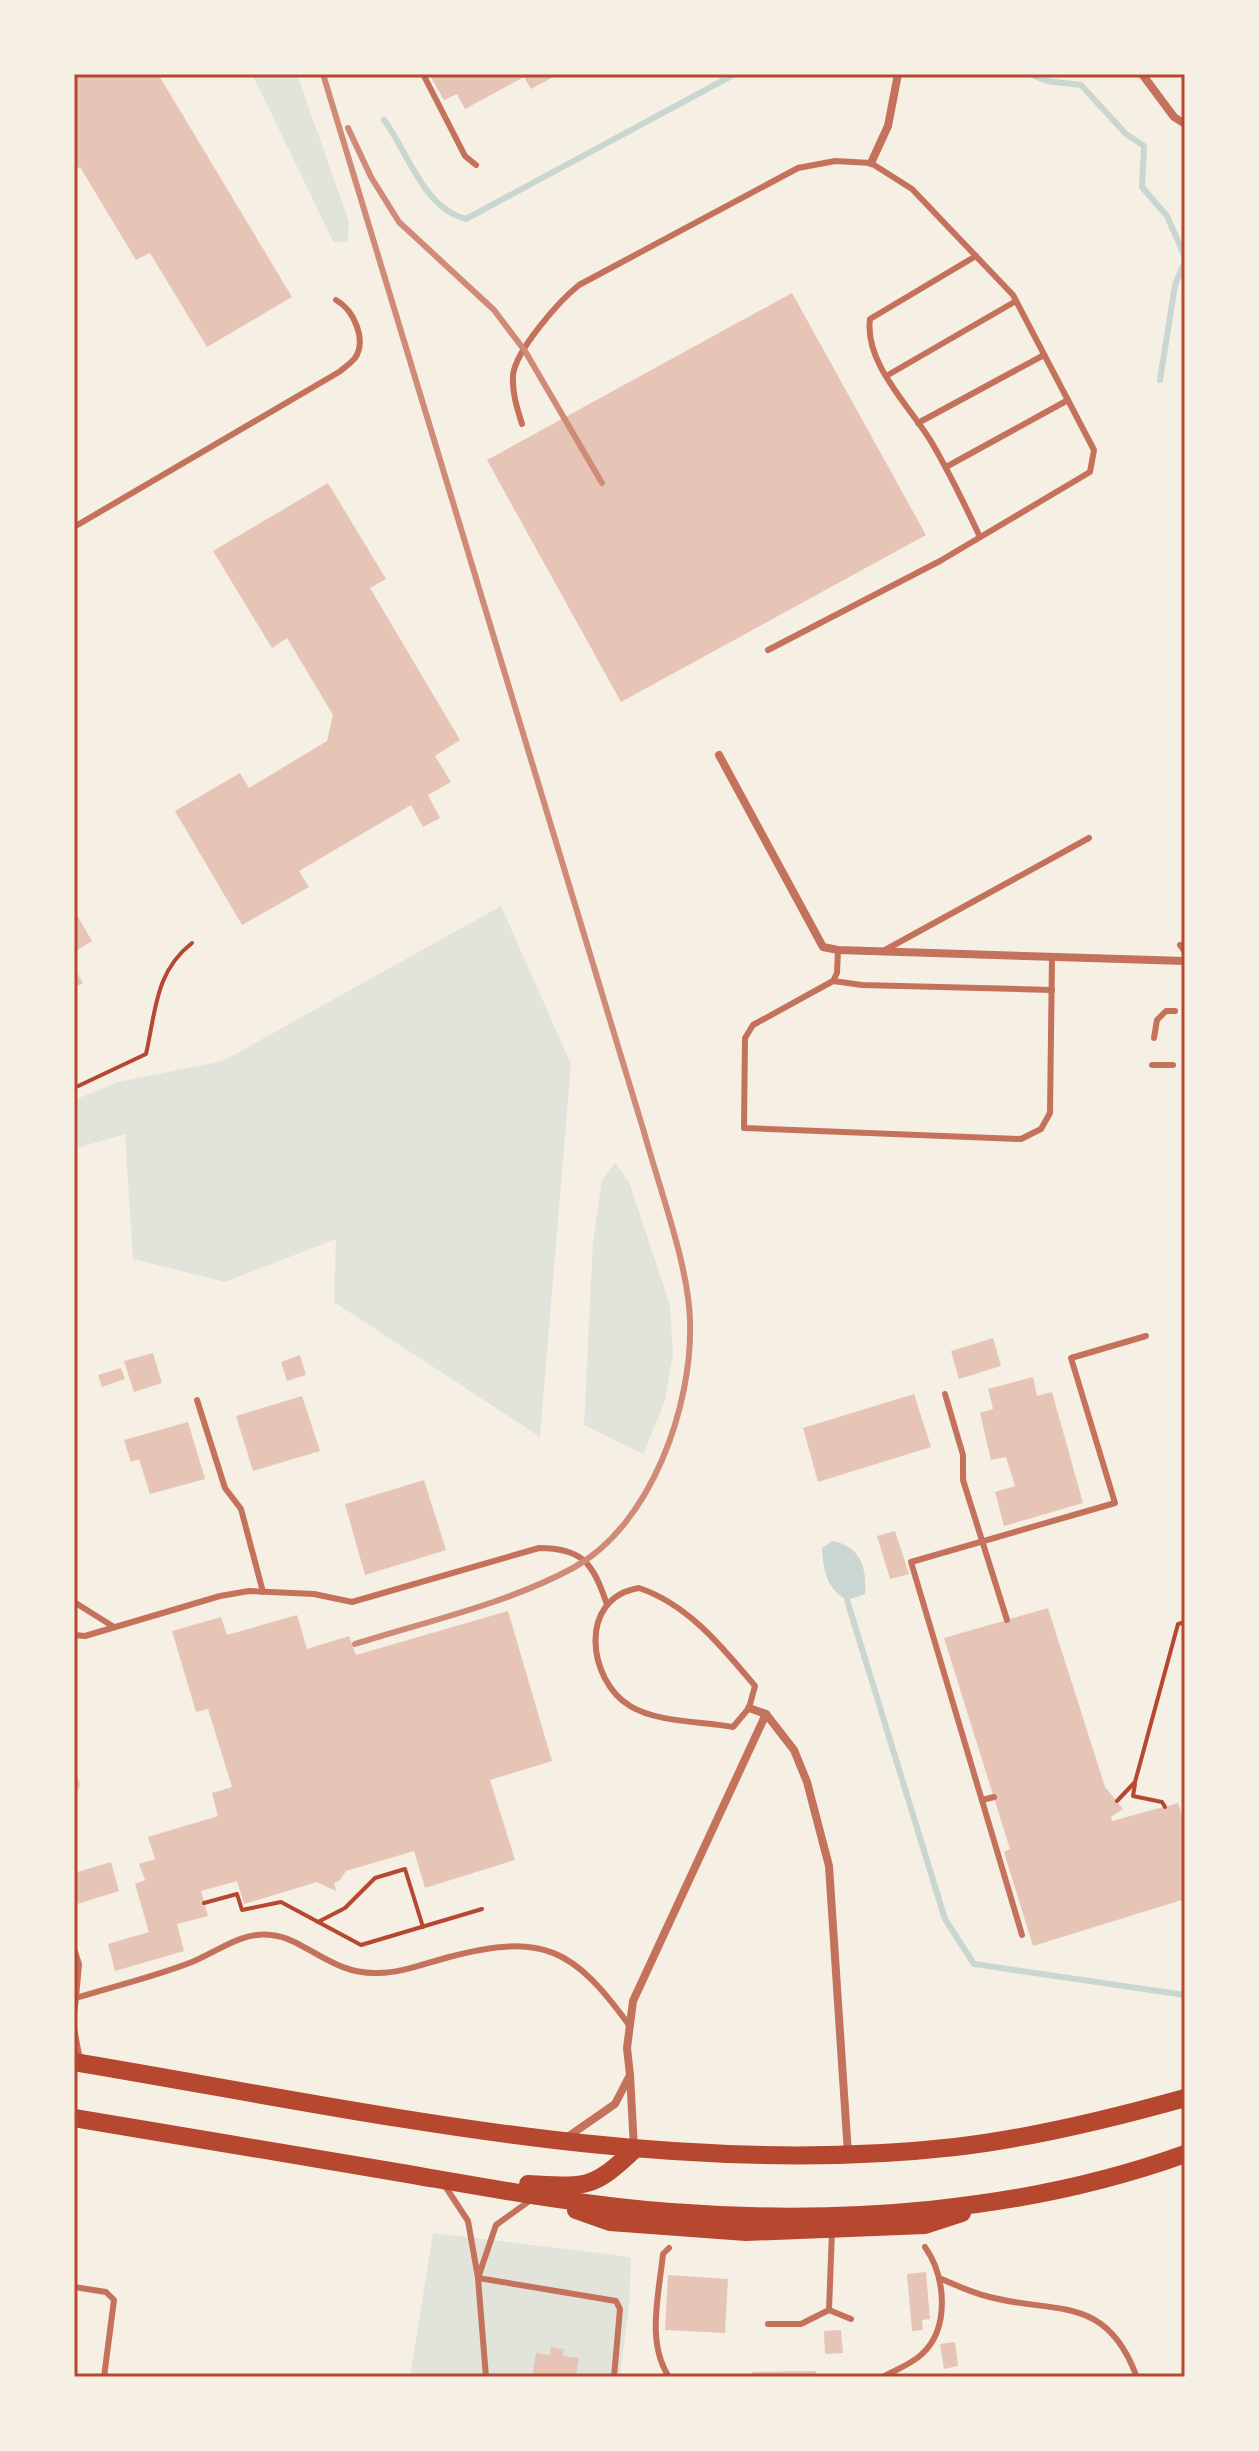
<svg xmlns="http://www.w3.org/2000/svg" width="1259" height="2451" font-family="'Titillium Web',sans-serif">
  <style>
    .green { fill: #e2e4dc }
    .water { fill: #c9d6d2 }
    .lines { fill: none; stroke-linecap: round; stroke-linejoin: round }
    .stream { stroke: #c9d6d2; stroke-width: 6 }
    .building { fill: #e6c5b7 }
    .path { stroke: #b5482f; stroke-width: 4 }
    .service { stroke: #c5725c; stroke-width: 6 }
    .minor { stroke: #c5725c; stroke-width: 8 }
    .primary { stroke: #b5482f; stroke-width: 18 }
    .rail { stroke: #cf8b77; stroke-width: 6 }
    .neatline { fill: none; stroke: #b5482f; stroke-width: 3 }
  </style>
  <rect width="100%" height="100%" fill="#f6efe4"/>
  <g class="green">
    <path d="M252 74H297L349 222 348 241 334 243Z"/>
    <path d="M501 906 571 1064 540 1437 334 1302 336 1239 225 1282 133 1259 125 1134 74 1149V1100L118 1082 223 1061Z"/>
    <path d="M615 1163 629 1182 670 1305 673 1354 665 1401 643 1454 584 1425 593 1242 602 1180Z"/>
    <path d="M433 2233 631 2257 629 2306 620 2377H410Z"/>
  </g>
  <path class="water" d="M832 1541C860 1546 867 1567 865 1594L847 1600C826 1589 823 1568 822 1548Z"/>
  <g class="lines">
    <g class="stream">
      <path d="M1030 74 1047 81 1081 85 1126 134 1144 146 1142 187 1167 216 1185 257"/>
      <path d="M384 120C408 152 423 208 466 219L735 74"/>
      <path d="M1160 380 1175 285 1185 261"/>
      <path d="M847 1600 945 1919 974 1964 1185 1995"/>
    </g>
  </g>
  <g class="building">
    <path d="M74 74H158L292 297 207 347 150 253 136 260 80 167 74 170Z"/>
    <path d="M429 74H559L531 89 524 77 465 109 457 94 444 100Z"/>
    <path d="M792 293 926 535 621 702 487 460Z"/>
    <path d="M328 483 386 579 370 588 460 740 435 756 451 782 428 795 440 818 423 827 411 805 299 871 309 887 242 925 175 811 240 773 249 788 327 741 333 715 287 638 272 648 213 551Z"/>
    <path d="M74 910 92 941 74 952Z"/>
    <path d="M74 968 83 983 74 988Z"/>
    <path d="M993 1338 1001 1366 959 1379 951 1351Z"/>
    <path d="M153 1353 162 1383 134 1392 124 1361Z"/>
    <path d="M300 1355 306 1375 287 1381 281 1362Z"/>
    <path d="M121 1368 125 1379 102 1387 98 1375Z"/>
    <path d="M1033 1377 1037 1396 1052 1392 1083 1503 1004 1526 995 1492 1015 1486 1006 1457 991 1460 980 1413 993 1409 988 1389Z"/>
    <path d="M914 1394 931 1447 818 1482 803 1428Z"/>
    <path d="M302 1396 320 1451 253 1471 236 1416Z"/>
    <path d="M188 1422 205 1479 150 1494 139 1459 131 1462 124 1440Z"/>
    <path d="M424 1480 446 1550 365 1575 345 1504Z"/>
    <path d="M895 1531 909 1574 890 1579 877 1536Z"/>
    <path d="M1048 1608 1105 1787 1123 1809 1111 1817 1112 1821 1178 1803 1185 1826V1899L1033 1946 1004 1852 1010 1849 944 1638Z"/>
    <path d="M508 1611 552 1761 490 1780 515 1860 425 1888 414 1851 346 1871 340 1880 334 1883 336 1891 317 1882 244 1904 237 1881 201 1891 208 1916 177 1924 184 1951 115 1971 108 1944 149 1932 135 1884 145 1880 139 1864 155 1859 148 1837 218 1816 212 1793 232 1787 208 1709 196 1712 172 1631 221 1617 227 1635 297 1615 307 1649 349 1636 356 1655Z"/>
    <path d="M74 1765 80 1785 74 1801Z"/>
    <path d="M111 1862 119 1891 74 1905V1873Z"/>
    <path d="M926 2272 930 2319 922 2320 923 2330 912 2331 907 2274Z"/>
    <path d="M668 2275 728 2279 725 2333 665 2330Z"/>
    <path d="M841 2330 843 2353 825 2354 824 2331Z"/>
    <path d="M955 2342 958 2366 944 2369 940 2344Z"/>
    <path d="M551 2347 564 2349 563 2356 579 2358 576 2377H532L536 2353 550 2355Z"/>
    <path d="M816 2371V2377H751L752 2372Z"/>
  </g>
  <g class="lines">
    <g class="path">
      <path d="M74 1088 146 1054C156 1010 155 972 192 943"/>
      <path d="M1135 1784 1133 1796 1162 1802 1165 1807"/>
      <path d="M1117 1801 1135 1782 1178 1624 1185 1622"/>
      <path d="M204 1903 237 1894 242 1910 281 1902 361 1945 482 1909"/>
      <path d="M318 1922 345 1908 375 1878 405 1869 423 1927"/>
    </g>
    <g class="service">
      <path d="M423 74 465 156 476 165"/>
      <path d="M976 256 870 319C864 364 911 407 932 443 950 474 965 505 980 537"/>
      <path d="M888 375 1016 301"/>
      <path d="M918 423 1044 355"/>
      <path d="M522 424C517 408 512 393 513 375 516 350 559 301 579 285L798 168 835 161 871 163 912 189 1013 295 1094 450 1090 472 940 561 768 650"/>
      <path d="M946 467 1068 400"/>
      <path d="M74 527 339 372C344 368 351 363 355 358 367 340 354 310 336 300"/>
      <path d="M1180 945 1185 952"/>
      <path d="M838 950 837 973 833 981 753 1025 745 1038 744 1128 1021 1139 1041 1129 1050 1113 1052 957"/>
      <path d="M885 950 1089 838"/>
      <path d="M833 981 862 985 1052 990"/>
      <path d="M1154 1038 1157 1020 1166 1011H1175"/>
      <path d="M1152 1065H1173"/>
      <path d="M945 1394 963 1455V1480L1007 1620"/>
      <path d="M197 1400 225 1488 241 1509 263 1592"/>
      <path d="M639 1588C689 1605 722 1647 755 1686L749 1708 733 1727C702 1721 658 1723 630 1706 588 1681 577 1598 639 1588Z"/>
      <path d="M74 1602 114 1627"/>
      <path d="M74 1635 85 1636 220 1596 249 1591 314 1594 352 1602 539 1548C582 1548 593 1563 606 1602"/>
      <path d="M982 1800 994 1797"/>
      <path d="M1022 1935 911 1562 1115 1503 1071 1358 1146 1336"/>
      <path d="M74 1949 79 1964 76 1998"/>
      <path d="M74 2013 76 1998C114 1986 154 1977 192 1962 217 1952 242 1931 271 1935 305 1938 331 1975 378 1973 402 1973 426 1963 449 1957 543 1932 574 1949 629 2025"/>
      <path d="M74 2028 80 2060"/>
      <path d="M445 2186 468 2221 478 2278 486 2377"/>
      <path d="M669 2248 663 2254C659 2294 646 2342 669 2377"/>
      <path d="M479 2275 496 2225 532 2199"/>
      <path d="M478 2278 616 2301 620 2309 614 2377"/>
      <path d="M939 2278C954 2284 970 2292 986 2296 1052 2315 1105 2292 1136 2375"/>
      <path d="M74 2287 106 2292 114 2300 104 2377"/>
      <path d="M829 2310 851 2319"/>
      <path d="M768 2324H801L829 2310 832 2231"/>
      <path d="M883 2377C895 2370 912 2364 922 2354 950 2328 946 2277 925 2247"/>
    </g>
    <g class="minor">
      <path d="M1142 74 1174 117 1185 124"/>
      <path d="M871 163 888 126 898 74"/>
      <path d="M719 755 823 947 838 950 1185 961"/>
      <path d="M749 1708 766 1714 794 1750 807 1782 829 1866 848 2154"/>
      <path d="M630 2075 627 2048 633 2001 766 1714"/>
      <path d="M566 2138 615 2104 630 2075 634 2148"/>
    </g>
    <g class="primary">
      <path d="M74 2062C361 2110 664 2180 955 2147 1033 2138 1110 2119 1185 2098"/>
      <path d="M74 2118C179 2136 285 2153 390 2171 484 2187 577 2205 671 2212 841 2225 1024 2212 1185 2154"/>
      <path d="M528 2184C586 2187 592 2190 635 2149"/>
      <path d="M576 2210 610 2222 746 2232 925 2225 962 2213"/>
    </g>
    <g class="rail">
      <path d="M323 74 644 1132C659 1187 689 1267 690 1321 693 1405 651 1526 573 1568 506 1604 428 1621 355 1644"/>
      <path d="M348 128 371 177 399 222 494 310 525 351 602 483"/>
    </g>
  </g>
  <rect width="1259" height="2451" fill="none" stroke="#f6efe4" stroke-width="152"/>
  <rect x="76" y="76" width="1107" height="2299" class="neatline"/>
</svg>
